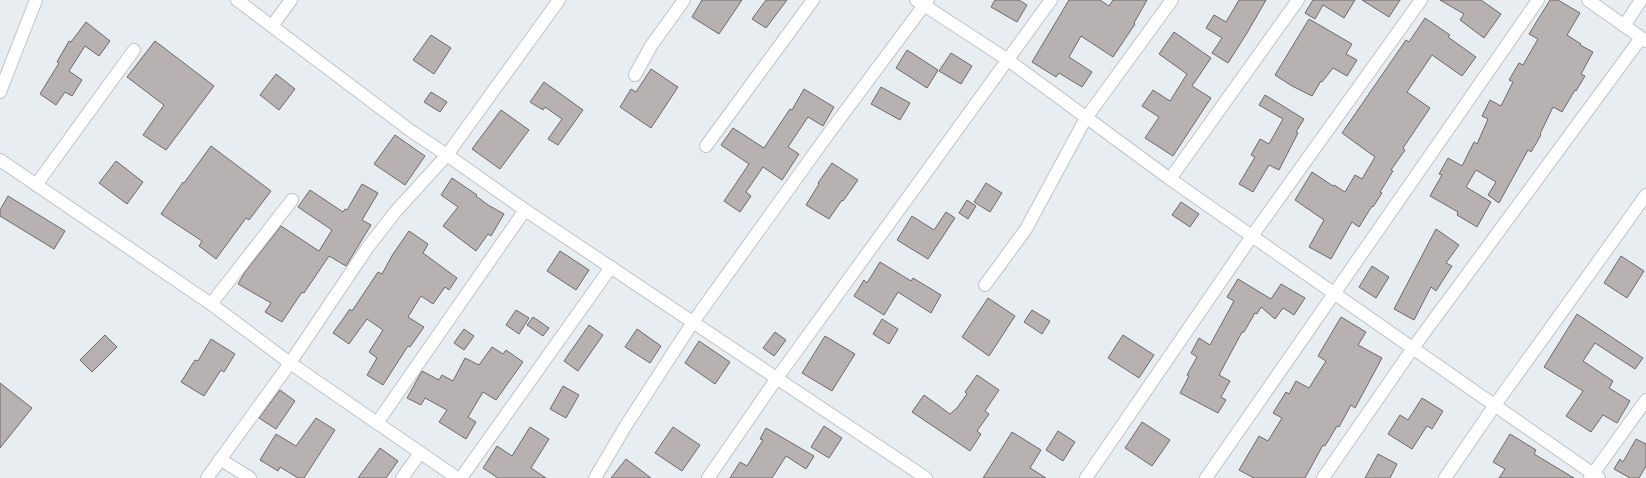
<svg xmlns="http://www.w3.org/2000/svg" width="1646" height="478" font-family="Jost,sans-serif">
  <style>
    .building { fill: #b7b1b2; stroke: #6f696a }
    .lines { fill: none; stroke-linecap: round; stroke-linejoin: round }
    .street-casing { stroke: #bfc3c8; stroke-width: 14 }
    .street { stroke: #fff; stroke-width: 12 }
  </style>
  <rect width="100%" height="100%" fill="#e8edf2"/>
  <g class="building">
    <path d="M702 0H742L719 34 692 17Z"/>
    <path d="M766 0H787L766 28 752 19Z"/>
    <path d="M995 0H1019L1027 5 1017 22 991 7Z"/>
    <path d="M1069 0H1100L1109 6 1113 0H1147L1134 23 1135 24 1113 57 1081 36 1069 57 1092 72 1082 87 1059 73 1056 77 1032 62Z"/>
    <path d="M1239 0H1266L1247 33 1228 63 1212 53 1222 38 1206 28 1214 15 1226 22Z"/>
    <path d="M1313 0H1355L1344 18 1323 5 1315 19 1305 13Z"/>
    <path d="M1362 0H1400L1389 17Z"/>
    <path d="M1440 0H1481L1501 14 1484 38 1460 20 1464 14Z"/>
    <path d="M1550 0H1558L1580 13 1567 35 1581 44 1580 45 1593 52 1581 74 1585 76 1576 91 1575 90 1562 112 1553 107 1540 134 1541 135 1531 152 1528 150 1499 203 1488 195 1496 182 1476 170 1466 187 1491 202 1477 227 1457 215 1458 212 1430 196 1442 175 1439 174 1448 158 1462 166 1474 142 1477 144 1488 119 1482 116 1490 100 1501 106 1513 82 1509 80 1519 63 1523 65 1538 39 1529 34Z"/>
    <path d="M1425 18 1450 35 1448 37 1476 57 1462 76 1432 55 1407 92 1430 108 1403 148 1405 150 1391 170 1393 171 1380 192 1382 193 1373 207 1372 206 1359 227 1352 222 1331 259 1309 247 1324 220 1295 200 1312 172 1333 186 1334 185 1345 192 1355 175 1362 179 1375 157 1342 133 1406 40 1409 42Z"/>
    <path d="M1309 19 1352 44 1346 54 1357 60 1347 76 1333 68 1322 82 1321 81 1312 96 1292 86 1275 75Z"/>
    <path d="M86 22 110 41 99 56 85 46 69 71 82 80 72 96 65 92 56 105 40 94 59 63 57 62 69 41 71 42Z"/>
    <path d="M1174 32 1211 58 1192 86 1211 98 1173 156 1145 138 1159 117 1142 106 1153 90 1170 101 1187 74 1159 54Z"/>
    <path d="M431 35 451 48 434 74 413 60Z"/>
    <path d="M155 41 214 86 166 150 143 135 164 105 127 77Z"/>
    <path d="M907 50 938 70 927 88 896 68Z"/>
    <path d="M951 53 972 66 961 84 939 71Z"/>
    <path d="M651 69 678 87 651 128 620 107 631 89 636 92Z"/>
    <path d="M276 74 295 89 279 110 260 95Z"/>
    <path d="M544 82 583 110 558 145 548 139 562 119 545 107 543 110 530 102Z"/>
    <path d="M881 87 910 103 900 120 871 104Z"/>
    <path d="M804 89 834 107 823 126 808 117 788 147 799 154 782 180 763 167 746 192 751 196 740 212 724 201 749 164 721 145 733 128 764 148 790 109 792 110Z"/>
    <path d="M431 92 447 102 440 112 424 102Z"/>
    <path d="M1265 95 1304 119 1296 132 1298 133 1279 170 1269 165 1253 192 1239 184 1255 157 1251 155 1260 139 1269 144 1283 119 1259 105Z"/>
    <path d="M501 110 529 130 500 169 472 149Z"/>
    <path d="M395 135 425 156 405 185 374 164Z"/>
    <path d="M211 146 271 191 249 220 246 218 216 259 199 246 202 241 161 214 183 182 184 183Z"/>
    <path d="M116 161 143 182 127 204 99 183Z"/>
    <path d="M832 163 858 180 843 201 842 200 829 219 806 205 819 184 818 183Z"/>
    <path d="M452 178 477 195 476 196 488 205 504 214 491 236 488 234 476 251 443 226 458 207 441 195Z"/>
    <path d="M986 183 1002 193 990 212 974 202Z"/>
    <path d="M362 184 378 193 362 220 371 225 346 266 329 256 304 293 302 292 282 322 265 312 271 303 238 284 245 272 281 226 319 251 332 230 298 207 310 190 343 212 345 209 347 210Z"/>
    <path d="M8 196 65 231 54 249 0 216V210Z"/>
    <path d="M967 200 976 206 968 219 959 213Z"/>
    <path d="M1181 202 1199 214 1190 227 1172 215Z"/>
    <path d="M946 212 955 218 928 259 897 240 912 216 934 230Z"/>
    <path d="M1436 229 1459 245 1446 263 1452 266 1436 291 1431 287 1414 320 1394 309Z"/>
    <path d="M409 231 428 244 423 253 457 278 449 290 445 287 433 304 421 296 408 317 424 327 410 347 408 346 383 385 367 375 377 358 369 352 383 330 367 319 349 344 333 333 350 309 352 311 378 272 382 274 393 254Z"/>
    <path d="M560 251 589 270 576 290 547 271Z"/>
    <path d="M1621 256 1644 271 1627 298 1604 283Z"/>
    <path d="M880 262 911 281 913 278 941 295 931 313 898 292 884 315 854 296 864 280 867 283Z"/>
    <path d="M1372 266 1389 277 1376 298 1359 287Z"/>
    <path d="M1238 279 1271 299 1281 284 1305 298 1294 315 1283 308 1275 319 1261 307 1257 314 1255 313 1244 332H1242L1219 375 1230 381 1221 397 1226 400 1218 413 1180 393 1189 376 1187 375 1197 357 1191 353 1199 338 1210 345 1234 301 1227 297Z"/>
    <path d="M988 298 1015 316 989 356 962 337Z"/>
    <path d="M516 310 529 318 519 334 506 325Z"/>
    <path d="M1032 310 1050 321 1042 334 1024 322Z"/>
    <path d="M1577 314 1643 358 1635 369 1595 343 1583 361 1613 381 1609 388 1630 401 1617 423 1603 415 1591 432 1566 416 1583 391 1544 367Z"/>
    <path d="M533 317 549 328 543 336 527 325Z"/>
    <path d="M1341 317 1366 332 1358 345 1382 358 1355 408 1351 405 1339 427 1337 426 1325 446 1323 445 1305 478H1254L1239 470 1259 436 1268 441 1282 418 1273 413 1286 392 1289 394 1296 381 1309 388 1326 361 1318 356Z"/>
    <path d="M882 319 898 329 889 344 873 334Z"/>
    <path d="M589 325 603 335 578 371 564 361Z"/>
    <path d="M464 329 474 336 464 350 454 343Z"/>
    <path d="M637 329 661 346 650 363 625 347Z"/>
    <path d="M775 332 786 340 774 356 763 348Z"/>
    <path d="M105 335 117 347 92 372 80 360Z"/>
    <path d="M1123 335 1154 355 1139 378 1108 358Z"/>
    <path d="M825 336 855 354 832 391 802 373Z"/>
    <path d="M211 339 235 354 224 372 221 370 204 396 181 382 195 360 198 361Z"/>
    <path d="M699 341 730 362 715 384 685 363Z"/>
    <path d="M492 347 503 354 506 350 523 362 496 400 483 392 468 417 476 422 466 439 439 422 447 410 425 398 421 405 407 398 422 371 439 380 442 375 453 381 465 358 479 365Z"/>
    <path d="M977 375 999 390 985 411 989 414 977 431 981 434 970 451 912 412 924 395 950 414 957 408 967 394 965 392Z"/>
    <path d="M0 383 32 408 0 448Z"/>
    <path d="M563 386 579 395 566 418 550 409Z"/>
    <path d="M280 390 295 401 276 429 259 418Z"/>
    <path d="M1422 398 1443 411 1432 429 1427 426 1412 449 1388 434 1400 415 1408 420Z"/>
    <path d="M316 418 335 430 304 478H298L280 467 278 471 260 460 276 434 296 446Z"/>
    <path d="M1142 422 1170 440 1152 466 1125 448Z"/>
    <path d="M824 426 842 438 829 458 811 447Z"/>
    <path d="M530 427 549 439 531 468 546 478H498L483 468 497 446 512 456Z"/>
    <path d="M673 427 700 445 682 471 655 453Z"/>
    <path d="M766 428 814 456 806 469 786 456 772 478H730L740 462 747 466 763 440 760 439Z"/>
    <path d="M1058 431 1075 442 1063 461 1046 450Z"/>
    <path d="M1012 432 1041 450 1030 468 1046 478H983Z"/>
    <path d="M1510 434 1536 450 1534 454 1574 478H1499L1505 469 1493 462Z"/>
    <path d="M1636 439 1646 444V466L1639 478H1630L1614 469 1620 459 1623 462Z"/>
    <path d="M380 448 398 461 386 478H358Z"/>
    <path d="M1378 454 1397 464 1390 478H1365Z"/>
    <path d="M626 459 651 478H611Z"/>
  </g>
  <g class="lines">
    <g class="street-casing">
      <g id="street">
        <path d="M237 0 411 131 447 155 525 210 926 478"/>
        <path d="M916 0 1008 60 1170 179 1599 478"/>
        <path d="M1588 0 1646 41"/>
        <path d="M272 26 291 0"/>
        <path d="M1624 26 1641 0"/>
        <path d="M635 75 651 46 684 0"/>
        <path d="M0 92 36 0"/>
        <path d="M706 146 813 0"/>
        <path d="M0 160 211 304 290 363 457 478"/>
        <path d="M1170 179 1298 0"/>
        <path d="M36 185 134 50"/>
        <path d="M985 285 1026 229 1086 118 1172 0"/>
        <path d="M211 304 292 200"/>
        <path d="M377 423 525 210"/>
        <path d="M220 459 250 478"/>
        <path d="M207 478 290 363 368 247 396 211 447 155 559 0"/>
        <path d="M402 478 420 453"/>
        <path d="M461 478 611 267"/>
        <path d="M595 478 625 427 693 322 829 133 928 0"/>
        <path d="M708 478 777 378 1051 0"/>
        <path d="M1086 478 1252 236 1421 0"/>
        <path d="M1206 478 1538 0"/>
        <path d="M1323 478 1413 348 1641 38"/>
        <path d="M1445 478 1495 405 1646 195"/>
        <path d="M1590 478 1646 400"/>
      </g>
    </g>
    <use href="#street" class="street"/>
  </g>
</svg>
